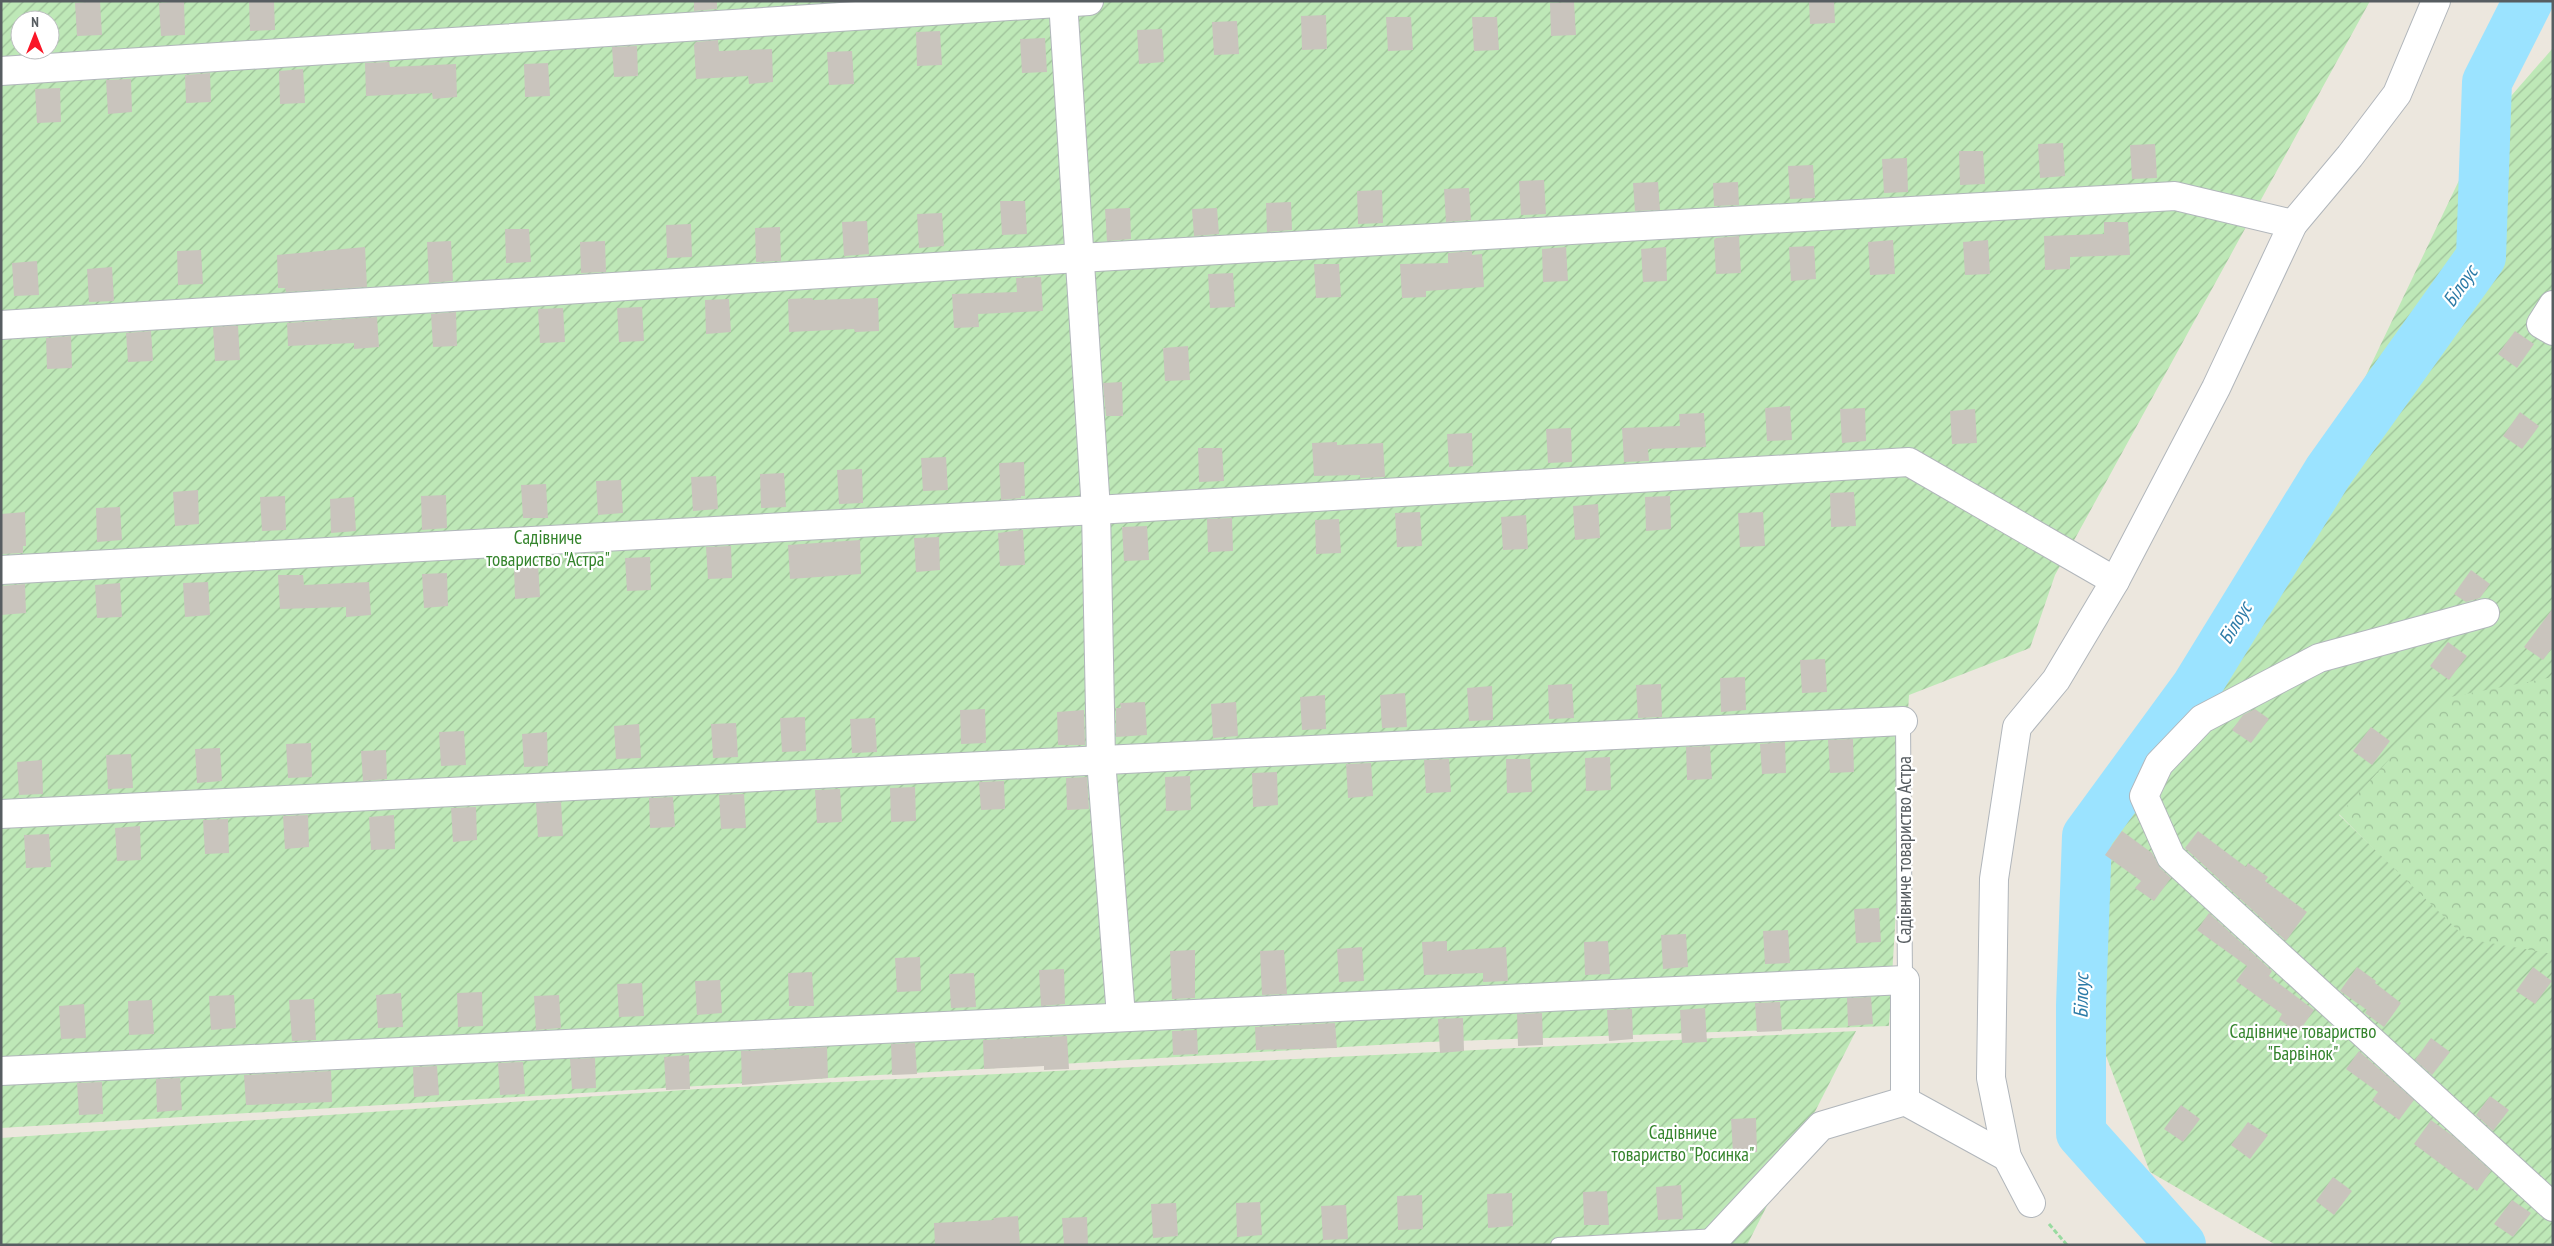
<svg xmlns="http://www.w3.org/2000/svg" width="2554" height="1246" font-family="'PT Sans Narrow',sans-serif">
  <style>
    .forest { fill: url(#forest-crowns) }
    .garden { fill: url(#garden-furrows); fill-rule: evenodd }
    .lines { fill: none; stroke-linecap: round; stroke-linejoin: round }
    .river { stroke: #9be3ff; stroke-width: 50 }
    .building { fill: #c9c4bd }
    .lane-casing { stroke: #b1b6bb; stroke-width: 16 }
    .street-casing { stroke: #b1b6bb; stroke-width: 30 }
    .path { stroke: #98dba0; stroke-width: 3; stroke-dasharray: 5 2.5; stroke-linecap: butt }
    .lane { stroke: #fff; stroke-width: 14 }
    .street { stroke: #fff; stroke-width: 28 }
    .labels { text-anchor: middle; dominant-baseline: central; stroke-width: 4.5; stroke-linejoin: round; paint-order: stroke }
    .park-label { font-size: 19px; fill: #34842c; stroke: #fff }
    .street-label { font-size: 19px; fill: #575d61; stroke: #fff }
    .water-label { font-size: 20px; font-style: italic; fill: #2c7ba7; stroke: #fff }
  </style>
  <defs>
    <pattern id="forest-crowns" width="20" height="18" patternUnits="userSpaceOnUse" patternTransform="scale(1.25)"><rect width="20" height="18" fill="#bee8b7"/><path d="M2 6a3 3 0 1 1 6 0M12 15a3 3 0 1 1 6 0" fill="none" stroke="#9dbf98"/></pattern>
    <pattern id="garden-furrows" width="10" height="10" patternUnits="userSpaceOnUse" patternTransform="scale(1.25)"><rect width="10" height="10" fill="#bee8b7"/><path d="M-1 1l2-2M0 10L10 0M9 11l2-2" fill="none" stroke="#9dbf98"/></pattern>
  </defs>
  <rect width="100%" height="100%" fill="#ece7de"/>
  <path class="forest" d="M2553 671V976L2465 942 2339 814 2431 690Z"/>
  <g class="garden">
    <path d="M1 1H2370L2055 575 2030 648 1909 695 1889 1026 1427 1042 1 1128ZM20 20H50V50H20Z"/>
    <path d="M2553 48V677L2445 698 2339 815 2467 939 2553 954V1245H2276L2150 1172 2077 979 2098 836 2144 796 2202 719 2485 126Z"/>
    <path d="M1856 1031 1747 1245H1V1138L698 1089Z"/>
  </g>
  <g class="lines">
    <path class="river" d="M2181 1245 2081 1133V1005L2087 836 2196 687 2328 472 2481 257 2487 82 2528 1"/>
  </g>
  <g class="building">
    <path d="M100 1 102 35 77 36 75 3Z"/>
    <path d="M184 1 185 35 161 36 159 3Z"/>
    <path d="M249 1H274L275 30 250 31Z"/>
    <path d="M694 1H717V9L694 11Z"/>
    <path d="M1809 1H1834L1835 23 1810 24Z"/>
    <path d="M1574 2 1576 35 1551 36 1550 3Z"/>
    <path d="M1326 15 1327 49 1302 50 1301 16Z"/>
    <path d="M1386 17H1411L1413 50 1388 51Z"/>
    <path d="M1472 17H1497L1499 50 1474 51Z"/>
    <path d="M1237 21 1239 54 1214 55 1212 22Z"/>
    <path d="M1162 29 1164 62 1139 64 1137 30Z"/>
    <path d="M940 31 942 65 917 66 916 32Z"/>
    <path d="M1045 38 1047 72 1022 73 1020 39Z"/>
    <path d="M718 40 719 51 772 49 773 82 749 84 748 76 696 79 694 45 696 42Z"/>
    <path d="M637 46 638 76 614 77 612 47Z"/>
    <path d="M852 51 854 84 829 85 827 52Z"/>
    <path d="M389 62 390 67 456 64 457 97 433 99 432 93 366 96 365 63Z"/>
    <path d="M548 63 550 96 525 97 524 64Z"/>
    <path d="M303 69 305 103 280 104 279 71Z"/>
    <path d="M210 73 211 102 186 103 185 75Z"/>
    <path d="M131 79 132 112 108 114 106 80Z"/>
    <path d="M60 88 61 122 37 123 35 89Z"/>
    <path d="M2063 143 2065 176 2040 178 2038 144Z"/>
    <path d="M2155 144 2157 178 2132 179 2130 145Z"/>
    <path d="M1959 151H1983L1985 184 1960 185Z"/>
    <path d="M1907 158 1908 192 1884 193 1882 159Z"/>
    <path d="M1813 165 1815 198 1790 199 1788 166Z"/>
    <path d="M1544 180 1546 214 1521 215 1519 181Z"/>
    <path d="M1658 182 1660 210 1635 211 1633 183Z"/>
    <path d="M1738 182 1739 205 1714 206 1713 183Z"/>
    <path d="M1469 188 1471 220 1446 222 1444 189Z"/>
    <path d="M1382 190 1383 223 1358 224 1357 191Z"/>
    <path d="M1000 201H1025L1027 234 1002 235Z"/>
    <path d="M1291 202 1292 230 1267 232 1266 203Z"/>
    <path d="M1130 208 1131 239 1107 241 1105 209Z"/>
    <path d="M1217 208 1219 234 1194 236 1192 209Z"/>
    <path d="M942 213 944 246 919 248 917 214Z"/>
    <path d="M867 221 869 254 844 256 842 222Z"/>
    <path d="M2104 222H2128L2130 255 2070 257V269L2045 270 2044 236 2104 234Z"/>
    <path d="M691 224 692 257 667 258 666 225Z"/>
    <path d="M780 227 781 261 756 262 755 228Z"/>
    <path d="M505 229H529L531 262 506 263Z"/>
    <path d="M1739 236 1741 273 1716 274 1714 240 1716 238Z"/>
    <path d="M1893 240 1895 274 1870 275 1868 242Z"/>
    <path d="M1988 240 1990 274 1965 275 1963 242Z"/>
    <path d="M451 241 453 281 429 283 427 242Z"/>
    <path d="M605 241 606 272 581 273 580 242Z"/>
    <path d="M1814 246 1816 279 1791 281 1789 247Z"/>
    <path d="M365 247 367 287 286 292 285 288H278L277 255Z"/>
    <path d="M1566 247 1568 281 1543 282 1542 249Z"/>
    <path d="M1666 247 1667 281 1643 282 1641 249Z"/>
    <path d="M201 250 203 284 178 285 177 251Z"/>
    <path d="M1472 251V255L1482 254 1484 287 1426 291V297L1402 298 1400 264 1448 263V253Z"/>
    <path d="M37 261 39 295 14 296 12 263Z"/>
    <path d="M1314 264H1339L1341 297 1316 298Z"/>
    <path d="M112 267 114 301 89 302 87 269Z"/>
    <path d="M1233 273 1235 307 1210 308 1208 274Z"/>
    <path d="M1041 277 1043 311 978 314 979 327 954 328 952 294 1017 292 1016 278Z"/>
    <path d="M812 298 813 300 878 298 879 331 855 332 854 329 789 332 788 299Z"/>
    <path d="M729 299 731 332 706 334 705 300Z"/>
    <path d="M642 307 644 341 619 342 617 308Z"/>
    <path d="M563 308 565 342 540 343 538 309Z"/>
    <path d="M456 312 457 346 433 347 431 314Z"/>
    <path d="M377 317 379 347 354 349V343L288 346 287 323Z"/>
    <path d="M230 326H238L240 360 215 361 213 327Z"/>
    <path d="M151 331 153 361 128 362 126 333Z"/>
    <path d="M2515 331 2534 344 2517 368 2498 354Z"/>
    <path d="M71 336 72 368 47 369 46 338Z"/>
    <path d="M1188 346 1190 380 1165 381 1163 348Z"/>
    <path d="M1122 382 1123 416H1106L1103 383Z"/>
    <path d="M1790 406 1792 440 1767 441 1765 408Z"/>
    <path d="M1865 408 1866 441 1842 443 1840 409Z"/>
    <path d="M1975 409 1977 443 1952 444 1950 411Z"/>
    <path d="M2520 412 2539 426 2522 449 2503 436Z"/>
    <path d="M1704 413 1706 447 1648 449 1649 461 1624 462 1622 428 1680 426 1679 414Z"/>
    <path d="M1571 428 1572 462 1548 463 1546 429Z"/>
    <path d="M1472 433 1473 466 1449 467 1447 434Z"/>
    <path d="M1337 442V445L1383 443 1385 477 1360 478V475L1314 476 1312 443Z"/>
    <path d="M1198 448H1222L1224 481 1199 482Z"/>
    <path d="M946 457 948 490 923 491 921 458Z"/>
    <path d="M1024 462 1025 496H1021V498L1001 500 999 463Z"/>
    <path d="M862 469 863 503 839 504 837 470Z"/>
    <path d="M784 473 786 507 761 508 760 474Z"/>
    <path d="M716 476 718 509 693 511 691 477Z"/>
    <path d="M621 480 623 513 598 515 596 481Z"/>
    <path d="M546 484 548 518H523L521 485Z"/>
    <path d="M198 490 199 524 175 526 173 492Z"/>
    <path d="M1854 492 1856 526 1831 527 1830 493Z"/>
    <path d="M446 495 447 528 422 530 421 496Z"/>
    <path d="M285 496 286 530 262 531 260 497Z"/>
    <path d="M1670 496 1671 529 1646 531 1645 497Z"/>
    <path d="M354 497 356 531 331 533 330 499Z"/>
    <path d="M1598 504 1600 538 1575 540 1573 506Z"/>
    <path d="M120 507 122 540 97 542 96 508Z"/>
    <path d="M25 512 26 546H23V553L2 554 1 514Z"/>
    <path d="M1420 512 1422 546 1397 547 1395 513Z"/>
    <path d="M1763 512 1765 546 1740 547 1738 513Z"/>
    <path d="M1526 515 1528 549 1503 550 1501 517Z"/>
    <path d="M1232 518 1233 551 1208 552 1207 519Z"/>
    <path d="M1339 519 1341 553 1316 554 1315 520Z"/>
    <path d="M1147 526 1149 560 1124 561 1122 527Z"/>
    <path d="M1023 530 1025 565 1000 566 998 533Z"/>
    <path d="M939 537 940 570 916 572 914 538Z"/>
    <path d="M860 540 861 574 790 579 788 545Z"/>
    <path d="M731 546 732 578 708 579 706 547Z"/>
    <path d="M650 557 651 590 627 591 625 558Z"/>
    <path d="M538 564 540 597 515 599 514 565Z"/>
    <path d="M2471 570 2490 584 2480 598 2466 602 2454 594Z"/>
    <path d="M447 573 448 606 424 608 422 574Z"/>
    <path d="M278 575H303L304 585 369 582 371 615 346 617V607L280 609Z"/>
    <path d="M208 582 210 615 185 617 183 583Z"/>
    <path d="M120 583 122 617 97 618 95 585Z"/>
    <path d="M25 584 26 613 1 615V586Z"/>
    <path d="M2553 608V647L2543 660 2524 647Z"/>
    <path d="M2448 642 2467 656 2449 680 2430 666Z"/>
    <path d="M1825 659 1827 692 1802 693 1800 660Z"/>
    <path d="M1745 677 1746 710 1721 712 1720 678Z"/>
    <path d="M1572 684 1574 718 1549 719 1548 685Z"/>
    <path d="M1661 684 1662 717 1638 718 1636 685Z"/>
    <path d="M1492 686 1493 720 1469 721 1467 688Z"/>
    <path d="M1405 693 1407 727 1382 728 1380 695Z"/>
    <path d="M1325 695 1326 729 1302 730 1300 697Z"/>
    <path d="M1145 702 1147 735 1116 737V708H1121L1120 703Z"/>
    <path d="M1236 702 1238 736 1213 738 1211 704Z"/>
    <path d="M985 709 986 743 961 744 960 710Z"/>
    <path d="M2255 709 2269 719 2251 743 2232 730 2243 715Z"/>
    <path d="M1084 710 1085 745H1058L1057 712Z"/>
    <path d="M805 717 806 751 782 752 780 718Z"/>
    <path d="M875 718 877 752 852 753 850 719Z"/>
    <path d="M736 723 738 757 713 758 711 724Z"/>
    <path d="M639 724 641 758 616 759 614 726Z"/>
    <path d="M2371 727 2390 741 2372 765 2353 751Z"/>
    <path d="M464 731 466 765 441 766 439 732Z"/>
    <path d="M547 732 548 766 524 767 522 734Z"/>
    <path d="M1853 739 1854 772 1830 773 1828 740Z"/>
    <path d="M1785 742 1786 773 1762 774 1760 744Z"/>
    <path d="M311 743 312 777 288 778 286 744Z"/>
    <path d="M1710 746 1712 779 1687 780 1686 747Z"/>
    <path d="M220 748 222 781 197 783 195 749Z"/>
    <path d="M386 750 387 779 363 781 361 751Z"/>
    <path d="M131 754 133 788 108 789 106 755Z"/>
    <path d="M1610 757 1611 790 1586 791 1585 758Z"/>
    <path d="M1449 759 1451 792 1426 793 1424 760Z"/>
    <path d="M1506 759H1530L1532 792 1507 793Z"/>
    <path d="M42 760 43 794 19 795 17 762Z"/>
    <path d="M1371 763 1373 796 1348 798 1346 764Z"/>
    <path d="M1277 772 1278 805 1253 807 1252 773Z"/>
    <path d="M1190 776 1191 810 1166 811 1165 777Z"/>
    <path d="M1087 777 1089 809 1067 810 1066 778Z"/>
    <path d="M1004 781 1005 809 981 810 979 782Z"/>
    <path d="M915 787 916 821 891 822 890 788Z"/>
    <path d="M840 789 842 822 817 823 815 790Z"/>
    <path d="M744 794 746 828 721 829 719 795Z"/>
    <path d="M673 797 675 827 650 828 649 798Z"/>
    <path d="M561 802 563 836 538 837 536 803Z"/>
    <path d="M476 807 477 840 453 842 451 808Z"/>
    <path d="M308 815 309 847 285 849 283 816Z"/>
    <path d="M394 815 395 849 371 850 369 817Z"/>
    <path d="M228 819 229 853 205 854 203 820Z"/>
    <path d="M140 826 141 860 117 861 115 828Z"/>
    <path d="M2122 831 2152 853 2160 868 2171 878 2154 901 2135 888 2141 881 2105 855Z"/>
    <path d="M2198 831 2246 867 2248 863 2268 877 2265 881 2307 912 2286 941 2185 848Z"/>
    <path d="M49 834 51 867 26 868 24 835Z"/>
    <path d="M1879 908 1881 942 1856 943 1854 909Z"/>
    <path d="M2209 913 2272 971 2269 976 2314 1010 2298 1033 2279 1019 2282 1014 2236 981 2247 966 2197 930Z"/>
    <path d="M1788 930 1790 963 1765 964 1763 931Z"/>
    <path d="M1686 934 1688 967 1663 969 1661 935Z"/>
    <path d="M1447 941V951L1506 947 1508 981 1483 982V973L1424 975 1422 942Z"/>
    <path d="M1608 941 1610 974 1585 975 1584 942Z"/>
    <path d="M1362 947 1364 981 1339 982 1337 949Z"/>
    <path d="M1195 950V998L1172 999 1170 951Z"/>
    <path d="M1284 950 1287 994 1262 995 1260 951Z"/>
    <path d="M920 957 921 991 897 992 895 958Z"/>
    <path d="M2357 967 2376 981 2375 983 2401 1003 2384 1027 2365 1013 2367 1010 2340 991Z"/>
    <path d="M2533 967 2552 981 2535 1004 2516 991Z"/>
    <path d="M1064 969 1065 1004 1041 1006 1039 970Z"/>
    <path d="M812 972 814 1006H789L788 973Z"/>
    <path d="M974 973 976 1007 951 1008 949 974Z"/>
    <path d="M720 980 722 1013 697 1015 695 981Z"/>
    <path d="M642 983 644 1016 619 1017 617 984Z"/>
    <path d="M482 992 483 1026 458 1027 457 993Z"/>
    <path d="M401 993 403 1027 378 1028 376 995Z"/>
    <path d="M234 995 236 1028 211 1030 209 996Z"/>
    <path d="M559 995 561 1028 536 1030 534 996Z"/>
    <path d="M1871 997 1873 1024 1848 1026 1847 998Z"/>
    <path d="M314 999 316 1040 292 1041 289 1000Z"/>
    <path d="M152 1000 154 1034 129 1035 128 1001Z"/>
    <path d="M1780 1002 1782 1031 1757 1032 1755 1003Z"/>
    <path d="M84 1004 86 1038 61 1039 59 1006Z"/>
    <path d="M1705 1008 1707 1042 1682 1043 1680 1010Z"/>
    <path d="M1632 1009 1633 1039 1609 1041 1607 1010Z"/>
    <path d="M1542 1013 1543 1045 1518 1046 1517 1014Z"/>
    <path d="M1463 1018 1464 1051 1440 1053 1438 1019Z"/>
    <path d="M1335 1023 1337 1048 1256 1050 1255 1027Z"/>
    <path d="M1197 1030 1198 1054 1173 1055 1172 1031Z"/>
    <path d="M1067 1036 1069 1069 1044 1070V1066L984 1069 983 1040Z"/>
    <path d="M2431 1038 2450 1052 2432 1075 2415 1060Z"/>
    <path d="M915 1043 917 1074 892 1075 891 1044Z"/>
    <path d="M827 1047 828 1078 742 1085 741 1051Z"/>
    <path d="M2359 1051 2414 1100 2399 1120 2372 1100 2378 1092 2346 1069Z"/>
    <path d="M689 1055 690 1089 666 1090 664 1057Z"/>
    <path d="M595 1058 596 1088 572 1089 570 1059Z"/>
    <path d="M523 1062 525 1094 500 1095 498 1063Z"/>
    <path d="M437 1066 439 1095 414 1097 413 1067Z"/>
    <path d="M331 1071 332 1102 246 1105 244 1075Z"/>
    <path d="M180 1078 182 1110 157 1112 156 1079Z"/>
    <path d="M102 1082 103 1114 79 1115 77 1083Z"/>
    <path d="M2490 1096 2509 1110 2493 1131 2476 1115Z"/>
    <path d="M2181 1105 2200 1119 2183 1142 2164 1129Z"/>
    <path d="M1756 1118 1757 1152 1733 1153 1731 1119Z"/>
    <path d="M2431 1120 2453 1136 2491 1171 2477 1191 2414 1144Z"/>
    <path d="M2248 1122 2268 1135 2250 1159 2231 1145Z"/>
    <path d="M2333 1177 2352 1191 2334 1215 2316 1201Z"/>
    <path d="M1681 1185 1683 1219 1658 1220 1656 1187Z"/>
    <path d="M1607 1191 1609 1225H1584L1583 1192Z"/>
    <path d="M1512 1193 1513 1226 1488 1228 1487 1194Z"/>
    <path d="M1422 1195 1423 1229 1398 1230 1397 1196Z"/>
    <path d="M2512 1200 2531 1213 2513 1237 2494 1224Z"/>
    <path d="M1260 1202 1262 1235 1237 1237 1236 1203Z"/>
    <path d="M1176 1203 1178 1236 1153 1238 1151 1204Z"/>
    <path d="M1346 1205 1348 1239 1323 1240 1321 1206Z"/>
    <path d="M1018 1216 1020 1245H935L934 1223 994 1220 993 1218Z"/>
    <path d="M1087 1217 1088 1245H1064L1062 1218Z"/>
  </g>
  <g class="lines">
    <g class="lane-casing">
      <g id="lane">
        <path d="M1903 721 1905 980"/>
        <path d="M1558 1245 1717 1236"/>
      </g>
    </g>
    <g class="street-casing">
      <g id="street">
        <path d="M1063 1 1096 510 1101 760 1121 1016"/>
        <path d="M1 71 1089 1"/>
        <path d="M2553 305 2541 324 2553 331"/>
        <path d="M1 325 1079 258 2175 196 2293 224"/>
        <path d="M1 570 1096 510 1909 462 2115 581"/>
        <path d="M2485 613 2319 658 2202 719 2159 764 2144 796 2171 857 2553 1207"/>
        <path d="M1 814 1903 721"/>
        <path d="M1 1071 1905 980V1101L2007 1157"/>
        <path d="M2031 1203 2007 1157 1991 1078 1994 879 2017 727 2056 680 2115 581 2216 388 2293 224 2350 156 2397 94 2436 1"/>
        <path d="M1710 1245 1821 1126 1905 1101"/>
      </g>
    </g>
    <path class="path" d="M2049 1224 2067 1245"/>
    <use href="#lane" class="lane"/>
    <use href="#street" class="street"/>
  </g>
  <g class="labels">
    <g class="park-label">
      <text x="548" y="537">Садівниче<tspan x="548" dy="22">товариство "Астра"</tspan></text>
      <text x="2303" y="1031">Садівниче товариство<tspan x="2303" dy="22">"Барвінок"</tspan></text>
      <text x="1683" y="1132">Садівниче<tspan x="1683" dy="22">товариство "Росинка"</tspan></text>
    </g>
    <g class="street-label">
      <text transform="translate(1904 850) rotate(-90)">Садівниче товариство Астра</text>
    </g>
    <g class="water-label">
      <text transform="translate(2460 286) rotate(-55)">Білоус</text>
      <text transform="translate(2235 623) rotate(-59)">Білоус</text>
      <text transform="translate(2081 996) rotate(-89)">Білоус</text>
    </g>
  </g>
  <rect width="2554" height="1246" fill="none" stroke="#575d61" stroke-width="5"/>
  <g transform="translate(35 35)"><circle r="24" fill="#ffffff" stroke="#bcbec0"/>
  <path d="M0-4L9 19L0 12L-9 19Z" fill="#fa1627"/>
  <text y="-8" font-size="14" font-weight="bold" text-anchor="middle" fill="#575d61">N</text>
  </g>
</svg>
